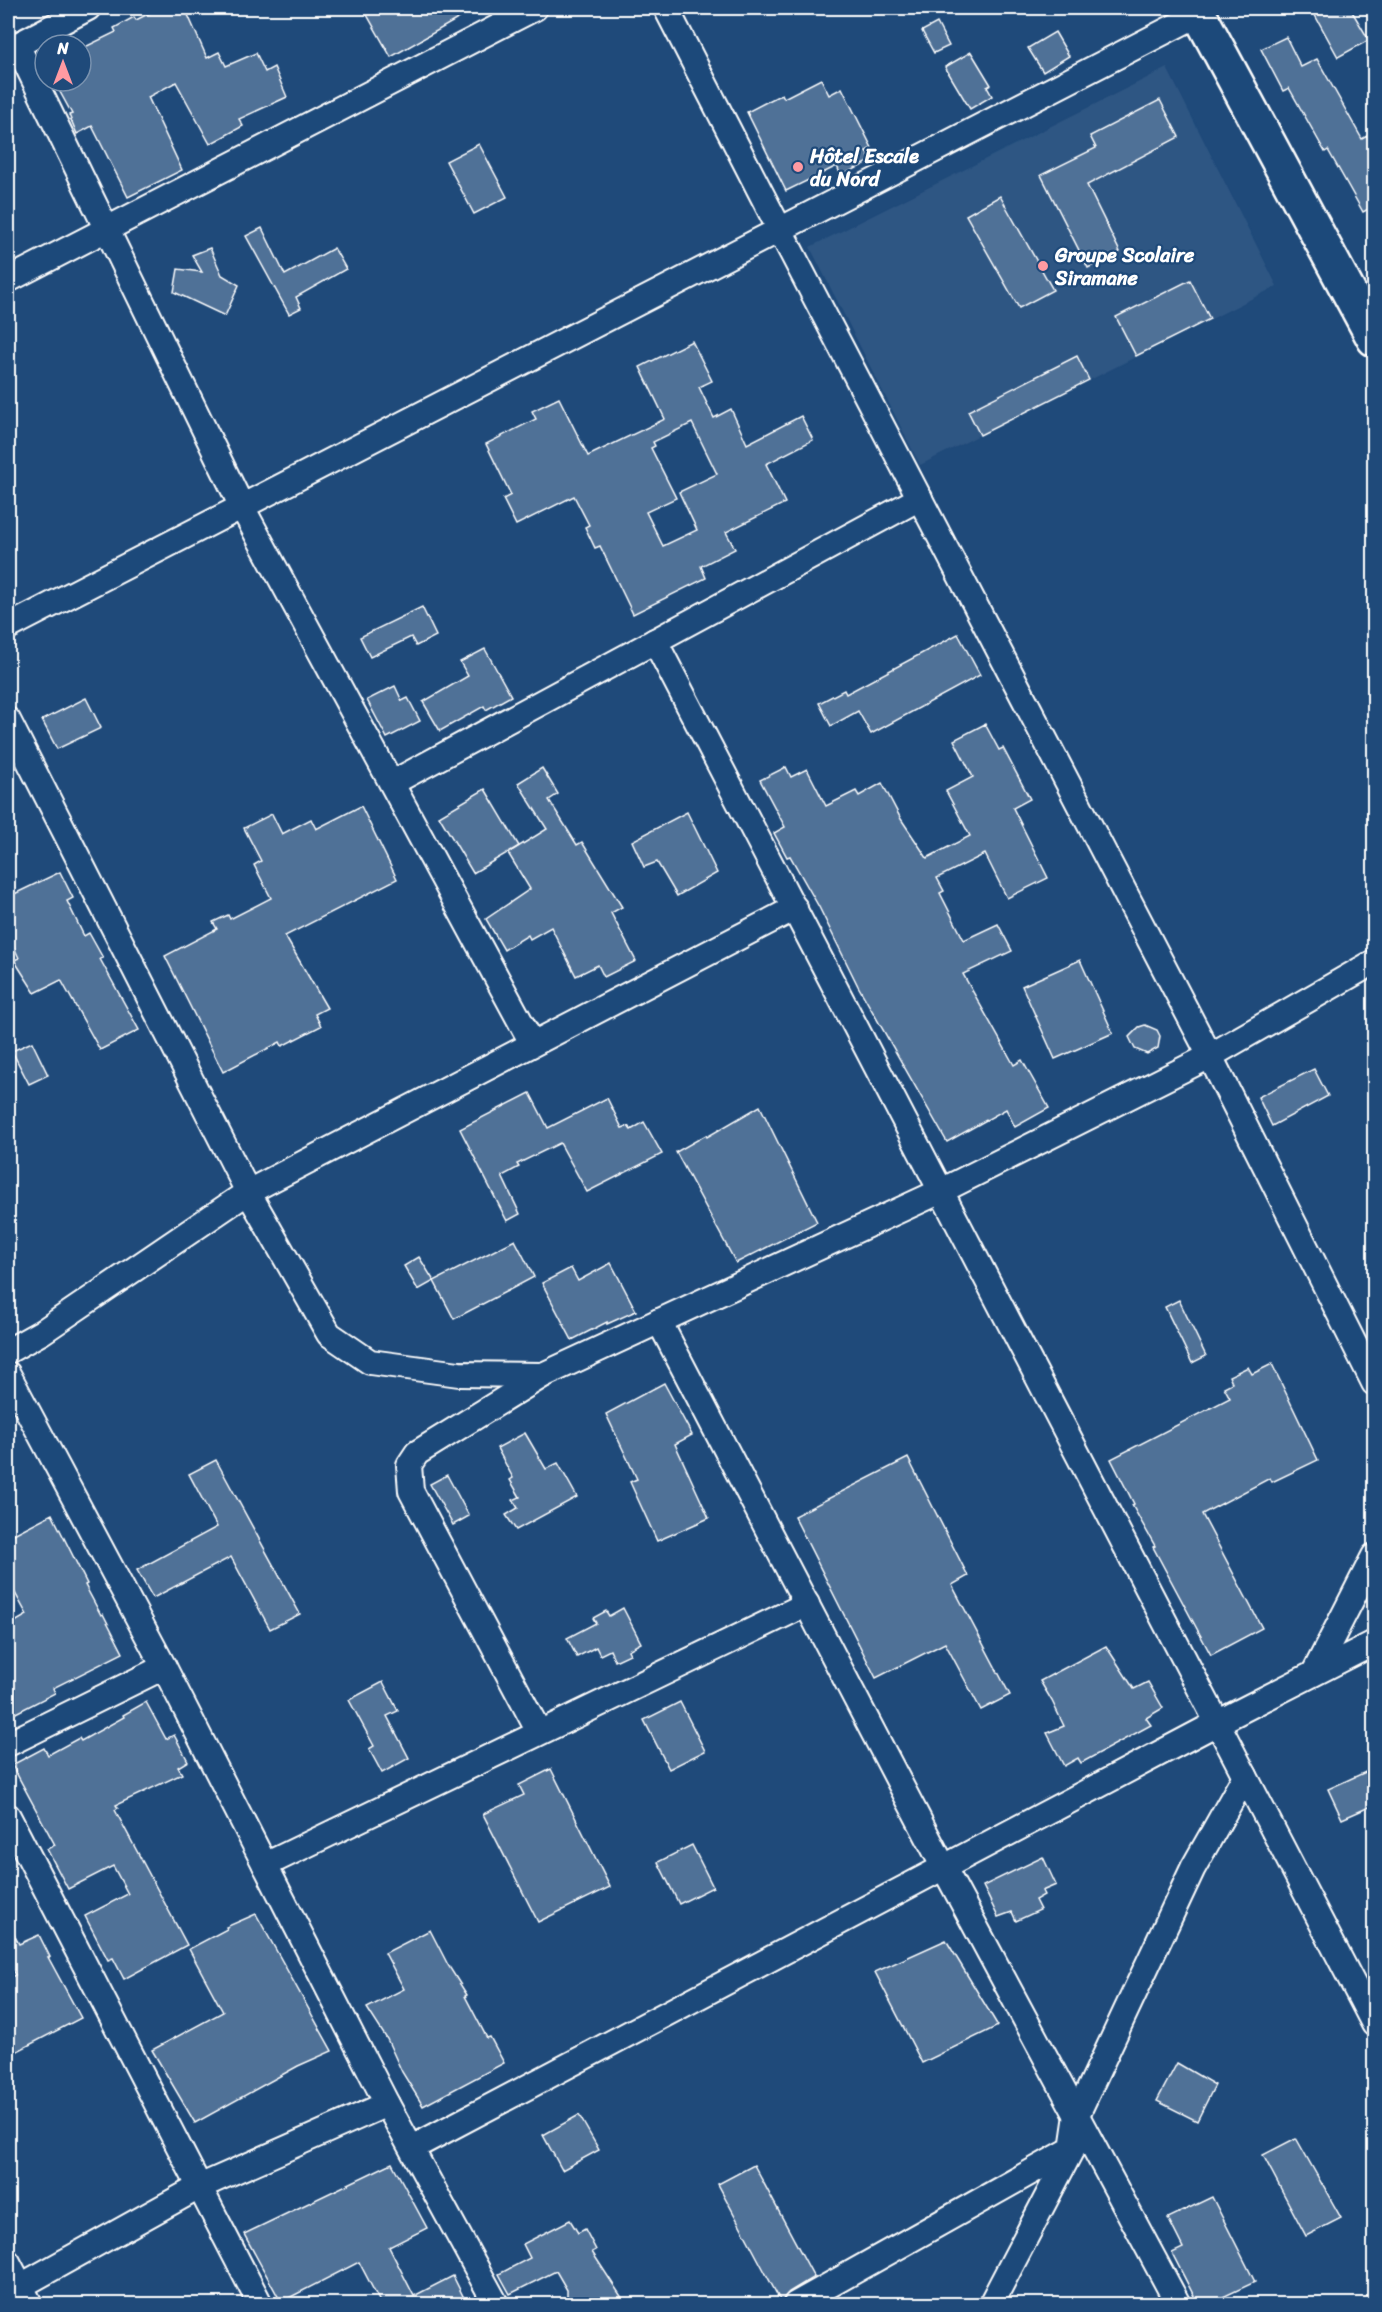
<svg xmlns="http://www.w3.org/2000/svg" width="1382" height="2312" font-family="Sriracha,sans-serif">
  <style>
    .built { fill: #2e5683 }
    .building { fill: #507197; stroke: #fff; stroke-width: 1.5; fill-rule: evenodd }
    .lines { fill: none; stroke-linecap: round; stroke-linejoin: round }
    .street-casing { stroke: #fff; stroke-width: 28 }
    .secondary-casing { stroke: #fff; stroke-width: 38 }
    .street { stroke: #1f4a7a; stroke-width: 24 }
    .secondary { stroke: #1f4a7a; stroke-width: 33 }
    .poi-dot { fill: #ff9aa2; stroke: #1f4a7a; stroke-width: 2 }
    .labels { text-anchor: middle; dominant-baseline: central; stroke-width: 4.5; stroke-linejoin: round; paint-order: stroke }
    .poi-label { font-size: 20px; font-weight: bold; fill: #fff; stroke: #1f4a7a; text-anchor: start }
  </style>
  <rect width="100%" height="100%" fill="#1f4a7a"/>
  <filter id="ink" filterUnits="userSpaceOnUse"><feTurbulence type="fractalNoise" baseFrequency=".0167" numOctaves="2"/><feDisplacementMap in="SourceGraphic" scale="12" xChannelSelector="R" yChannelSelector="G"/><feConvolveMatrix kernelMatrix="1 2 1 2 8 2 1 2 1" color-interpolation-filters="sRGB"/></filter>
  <g filter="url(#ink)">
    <path class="built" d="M1167 68 1277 286 920 465 810 247Z"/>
    <g class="building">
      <path d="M160 8H185L207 58 219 52 226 66 256 53 265 72 274 67 287 97 239 119 243 126 210 144 176 82 148 97 182 170 128 197 92 126 77 134 69 115 72 114 54 81H81V49L116 32 114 28 134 17 136 20Z"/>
      <path d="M376 8H477L391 57 366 13Z"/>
      <path d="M1311 8H1350L1369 40 1338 57Z"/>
      <path d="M937 23 949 46 934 53 922 31Z"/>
      <path d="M1055 32 1069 56 1043 72 1028 48Z"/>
      <path d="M1286 37 1301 67 1317 59 1362 139 1374 132V206L1363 212 1328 150 1325 152 1289 88 1283 91 1261 49Z"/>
      <path d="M971 52 991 85 987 87 992 96 970 109 945 67Z"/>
      <path d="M821 79 829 95 842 88 872 148 866 151 871 161 841 176 837 166 786 191 747 112 782 94 784 98Z"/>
      <path d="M1160 100 1179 137 1087 185 1120 252 1088 268 1041 175 1096 148 1090 136Z"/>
      <path d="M479 144 507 197 474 214 446 161Z"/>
      <path d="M1000 196 1053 290 1019 308 966 215Z"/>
      <path d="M262 228 285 275 334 248 346 269 296 297 301 308 289 314 246 236Z"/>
      <path d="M210 248 222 275 239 285 225 316 174 292 178 269 202 272 192 255Z"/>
      <path d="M1190 280 1210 319 1136 356 1116 317Z"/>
      <path d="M692 341 712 381 699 387 714 418 731 409 747 444 801 416 813 440 766 464 785 503 726 532 735 549 701 566 706 578 633 614 600 546 595 548 585 527 589 525 574 496 516 525 503 499 511 495 486 444 536 419 532 411 559 398 588 456 665 419 640 367ZM692 423 717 474 679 492 697 530 663 546 646 512 676 498 651 448 655 446 653 442Z"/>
      <path d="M1077 356 1089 380 980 435 968 411Z"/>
      <path d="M422 607 436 636 416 646 411 637 370 657 360 637Z"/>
      <path d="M958 634 980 675 871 734 858 711 831 726 819 703 844 690 846 694Z"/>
      <path d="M485 649 511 696 486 710 484 706 440 731 423 702 468 676 460 662Z"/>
      <path d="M395 686 402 701 408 698 420 721 387 738 367 700Z"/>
      <path d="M86 698 101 728 57 749 42 720Z"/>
      <path d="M985 724 999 750 1003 748 1030 799 1013 808 1048 878 1007 898 985 854 937 878 944 891 940 893 964 940 998 924 1012 951 963 974 1014 1065 1022 1060 1049 1108 1015 1127 1006 1109 947 1142 858 986 819 907 790 856 787 857 774 833 785 827 760 780 786 767 791 777 807 769 826 806 856 791 859 796 882 783 901 819 927 858 970 836 946 791 973 777 954 740Z"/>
      <path d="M542 768 558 794 549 800 577 845 582 842 622 907 611 913 636 961 604 977 598 965 576 976 551 927 530 939 528 935 504 950 486 919 530 889 508 853 547 829 518 783Z"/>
      <path d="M485 789 519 846 473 873 439 816Z"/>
      <path d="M361 806 397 879 285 936 327 1008 315 1014 321 1026 282 1046 280 1042 223 1072 165 956 217 929 213 922 228 915 230 919 271 898 254 865 261 861 244 828 272 814 282 834 311 819 316 829Z"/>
      <path d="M687 812 717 873 677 896 657 862 644 867 632 841Z"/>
      <path d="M60 872 73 898 67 901 84 936 89 933 103 958 100 959 139 1030 100 1050 61 980 35 993 14 960 19 958 8 934V897Z"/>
      <path d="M1080 960 1113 1033 1055 1059 1022 986Z"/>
      <path d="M1145 1025 1157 1030 1160 1036 1158 1048 1147 1054 1135 1049 1129 1037 1139 1027Z"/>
      <path d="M32 1042 48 1075 29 1084 12 1051Z"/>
      <path d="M1314 1069 1328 1096 1272 1126 1258 1097Z"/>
      <path d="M530 1093 548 1128 607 1098 622 1128 628 1126 631 1130 644 1122 662 1154 587 1192 560 1143 517 1164 519 1167 502 1176 520 1214 507 1221 460 1129Z"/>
      <path d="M760 1106 817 1222 736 1263 676 1152 706 1135 707 1137Z"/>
      <path d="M515 1240 534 1277 454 1319 434 1281Z"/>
      <path d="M419 1257 434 1281 418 1290 404 1266Z"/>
      <path d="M611 1263 636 1311 607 1324V1322L572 1340 542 1283 571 1268 578 1281Z"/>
      <path d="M1179 1300 1206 1356 1192 1363 1165 1307Z"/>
      <path d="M1272 1364 1318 1460 1272 1482 1270 1478 1202 1514 1262 1628 1211 1655 1153 1547 1155 1546 1132 1505 1134 1504 1111 1459 1230 1398 1224 1387 1232 1383 1229 1376 1248 1367 1252 1374Z"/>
      <path d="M664 1383 692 1435 675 1444 709 1518 657 1541 630 1482 637 1479 606 1414Z"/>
      <path d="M525 1433 546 1469 558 1463 577 1497 516 1530 506 1515 518 1508 513 1500 520 1497 510 1480 513 1478 497 1448Z"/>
      <path d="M908 1458 968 1576 952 1585 1010 1695 981 1710 945 1643 876 1678 794 1516Z"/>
      <path d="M216 1460 300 1614 270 1629 231 1557 153 1598 137 1570 217 1527 189 1474Z"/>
      <path d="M447 1475 469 1516 453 1525 430 1484Z"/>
      <path d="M52 1514 87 1584 85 1585 101 1615 103 1614 123 1653 53 1688 55 1693 8 1717V1626L27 1615 8 1580V1537Z"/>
      <path d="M623 1608 641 1643 628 1650 630 1654 615 1661 610 1650 600 1655 596 1647 577 1657 567 1638 596 1623 593 1618 606 1611 609 1616Z"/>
      <path d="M1106 1646 1134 1689 1148 1682 1163 1708 1146 1718 1151 1725 1081 1763 1078 1758 1064 1766 1047 1733 1064 1726 1052 1701 1040 1681Z"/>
      <path d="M383 1682 398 1711 387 1716 409 1758 382 1773 369 1749 374 1746 349 1700Z"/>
      <path d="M146 1702 166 1739 174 1735 188 1761 178 1767 182 1774 116 1805 118 1808 115 1810 187 1945 124 1979 113 1958 108 1960 85 1916 128 1894 113 1866 68 1889 47 1849 55 1845 12 1765 44 1748 48 1755 79 1738 81 1741 124 1717 123 1715Z"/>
      <path d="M680 1702 705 1751 669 1769 644 1720Z"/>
      <path d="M551 1769 610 1887 538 1922 483 1814 524 1795 519 1785Z"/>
      <path d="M1370 1770 1374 1780V1805L1342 1819 1328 1789Z"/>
      <path d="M692 1845 713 1887 679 1904 658 1862Z"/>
      <path d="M1043 1857 1056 1885 1042 1891 1044 1895 1035 1900 1040 1910 1016 1921 1012 1912 998 1917 983 1886Z"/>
      <path d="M256 1914 332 2051 298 2066 195 2123 152 2050 223 2012 189 1949 227 1929 226 1927Z"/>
      <path d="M8 1923 19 1944 39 1935 50 1957H48L81 2018 8 2056V1979L15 1975 8 1961Z"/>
      <path d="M430 1930 448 1965 467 1995 465 1996 487 2038 490 2037 504 2063 423 2106 402 2072 387 2039 367 2008 404 1989 385 1953Z"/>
      <path d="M946 1940 998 2026 922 2063 875 1972Z"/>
      <path d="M1177 2063 1215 2085 1197 2121 1157 2101Z"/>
      <path d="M579 2115 599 2150 562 2170 543 2135Z"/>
      <path d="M1296 2138 1341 2218 1306 2236 1263 2155Z"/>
      <path d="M392 2163 427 2228 389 2247 414 2296 453 2276 467 2304H381L359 2262 281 2302 244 2234Z"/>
      <path d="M754 2165 814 2277 789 2292 781 2302 718 2184Z"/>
      <path d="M1212 2197 1255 2282 1208 2304H1198L1172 2253 1183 2248 1168 2218Z"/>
      <path d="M570 2220 578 2233 585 2229 596 2250 592 2252 626 2304H567V2290L556 2271 510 2294 499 2274 530 2258 523 2244Z"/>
    </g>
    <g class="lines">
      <g class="street-casing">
        <g id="street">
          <path d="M666 8 780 230 1210 1056 1374 1383"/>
          <path d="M17 45 242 507 532 1043"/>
          <path d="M8 50 88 8"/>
          <path d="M8 280 535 8"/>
          <path d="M8 627 1199 14"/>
          <path d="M655 641 1374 2024"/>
          <path d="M8 720 248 1192 329 1334 370 1362 459 1374 543 1375"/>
          <path d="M392 783 920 498"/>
          <path d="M659 1321 944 1868 1178 2304"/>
          <path d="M8 1351 42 1332 248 1192 795 908"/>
          <path d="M8 1374 164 1667 387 2104 496 2304"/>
          <path d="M1314 1673 1374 1556"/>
          <path d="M539 1732 411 1491 409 1465 417 1453 543 1375 941 1191 1210 1056 1374 962"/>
          <path d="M8 1744 164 1667"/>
          <path d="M8 1816 260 2304"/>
          <path d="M265 1865 807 1604"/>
          <path d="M412 2148 1217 1723 1374 1643"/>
          <path d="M8 2262 30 2304"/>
          <path d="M8 2293 199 2187 387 2104"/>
          <path d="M796 2304 1072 2149"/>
          <path d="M991 2304 1072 2149 1077 2115 1193 1868 1245 1776"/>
        </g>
      </g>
      <g class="secondary-casing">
        <path id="secondary" d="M1196 8 1374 339"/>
      </g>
      <use href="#street" class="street"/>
      <use href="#secondary" class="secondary"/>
    </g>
  </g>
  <g class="poi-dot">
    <circle cx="798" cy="167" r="6"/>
    <circle cx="1043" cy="266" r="6"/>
  </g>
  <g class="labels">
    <g class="poi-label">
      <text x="810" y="156">Hôtel Escale<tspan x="810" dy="23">du Nord</tspan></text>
      <text x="1055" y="255">Groupe Scolaire<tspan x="1055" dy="23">Siramane</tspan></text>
    </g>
  </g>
  <rect width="1382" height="2312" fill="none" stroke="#1f4a7a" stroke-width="30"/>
  <rect x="15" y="15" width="1352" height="2282" fill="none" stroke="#fff" stroke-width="2" filter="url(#ink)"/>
  <g transform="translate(63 63)"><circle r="28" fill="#1f4a7a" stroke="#7992af" stroke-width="1.5"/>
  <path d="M0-4.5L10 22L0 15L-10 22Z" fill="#ff9aa2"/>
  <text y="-9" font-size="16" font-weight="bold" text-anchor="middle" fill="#ffffff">N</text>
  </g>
</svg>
